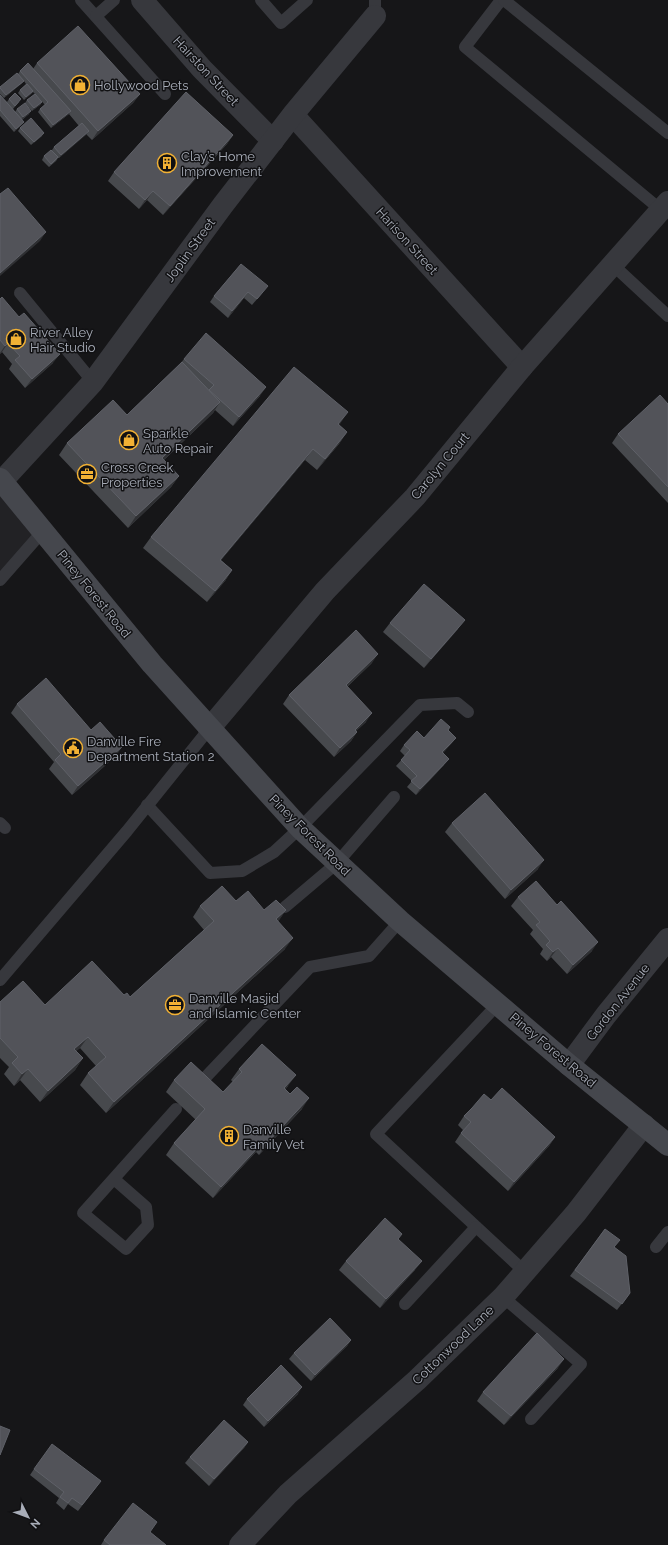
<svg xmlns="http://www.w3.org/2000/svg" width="668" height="1545" font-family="Raleway,sans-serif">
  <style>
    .built { fill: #222225 }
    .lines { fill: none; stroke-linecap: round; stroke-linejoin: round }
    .lane { stroke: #37383d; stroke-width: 12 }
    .street { stroke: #37383d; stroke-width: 22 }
    .secondary { stroke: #45474d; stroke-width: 22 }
    .wall { fill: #47494d }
    .shaded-wall { fill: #2f3033 }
    .building { fill: #525359; stroke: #5f6168 }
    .labels { text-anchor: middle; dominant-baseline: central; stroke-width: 3; stroke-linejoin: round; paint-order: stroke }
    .street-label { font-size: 13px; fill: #a8adb8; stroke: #111113 }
    .poi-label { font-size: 13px; fill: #a8adb8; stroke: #111113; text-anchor: start }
  </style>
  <rect width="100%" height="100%" fill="#161618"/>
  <path class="built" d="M0 479 43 531 0 580Z"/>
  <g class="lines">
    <g class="lane">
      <path d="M81 0 165 94"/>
      <path d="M261 0 281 23 307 0"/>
      <path d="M501 0 465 47 661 210"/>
      <path d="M504 0 668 133"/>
      <path d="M96 16 114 0"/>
      <path d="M375 16V0"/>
      <path d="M613 265 668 316"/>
      <path d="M20 293 93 382"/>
      <path d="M0 580 43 531"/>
      <path d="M147 805 210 873 242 871 274 852 300 828 420 705 457 703 468 712"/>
      <path d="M0 823 5 828"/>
      <path d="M285 907 337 863 394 797"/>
      <path d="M0 980 127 831 209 729"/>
      <path d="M498 1004 376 1134 525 1272"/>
      <path d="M203 1080 310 967 369 956 400 921"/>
      <path d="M114 1179 146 1207 148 1225 126 1249 83 1213 176 1109"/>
      <path d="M656 1247 668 1232"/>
      <path d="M503 1297 581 1364 531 1419"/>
      <path d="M405 1304 476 1227"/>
    </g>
    <g class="street">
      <path d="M142 0 202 69 273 141"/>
      <path d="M293 115 522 367"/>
      <path d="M2 481 93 382 223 205 295 112 375 16"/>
      <path d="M209 729 325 591 415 497 522 367 668 202"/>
      <path d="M569 1065 606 1015 668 939"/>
      <path d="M240 1545 288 1494 417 1380 503 1297 576 1213 644 1125"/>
    </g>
    <path class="secondary" d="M0 479 152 664 300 828 400 921 569 1065 668 1145"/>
  </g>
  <g class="wall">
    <path d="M37 63 140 94 133 103 92 140 86 134 59 158H58L56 161 49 167 42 160 44 156 52 150 54 147 79 126 69 114 51 128 38 112 40 109 45 105 37 96 42 102 40 105 32 111 25 103 27 100 35 94 33 92 31 94 24 100 18 93 20 90 26 84 24 81 21 84 4 98 0 94V87L18 74 20 71 33 69Z"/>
    <path d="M0 95 7 102 9 99 19 102 13 109 15 112 17 109 29 114 22 120 21 125 14 132 0 116Z"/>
    <path d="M20 128 42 136 31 145 18 131Z"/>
    <path d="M233 135 227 144 163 215 147 200 139 209 108 181 114 172Z"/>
    <path d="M241 264 263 292 252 305 244 298 228 318 210 302 214 296Z"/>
    <path d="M0 299 53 363 25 388 9 369 12 364 2 352 0 354Z"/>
    <path d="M184 359 260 396 233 426 215 410 213 413 164 460 179 476 171 487 128 528 59 455 67 443 127 415 179 365Z"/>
    <path d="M668 404V503L612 443 618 434Z"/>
    <path d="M339 425 347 432 339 444 317 470 305 460 221 560 232 570 225 581 207 602 143 548 151 537Z"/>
    <path d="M390 623 458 629 424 668 383 632Z"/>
    <path d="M372 663 347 687 366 722 356 731 357 732 351 741 334 757 283 704 289 695Z"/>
    <path d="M17 704 91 730 116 756 72 795 49 769 54 762 11 713Z"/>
    <path d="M450 727 448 730 456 738 451 744 443 753 444 765 416 795 407 787 412 781 396 766 405 756 400 751 404 745Z"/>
    <path d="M452 823 538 869 505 899 445 832Z"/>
    <path d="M518 897 592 951 567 974 551 957 547 961 540 954 543 949 530 934 533 930 511 906Z"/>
    <path d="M236 901 264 910H286L278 921 285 949 106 1113 80 1085 88 1073 96 1066 80 1048 76 1051 83 1058 75 1070 40 1102 20 1080 14 1086 4 1074 9 1067 0 1058V1002L45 1005 124 995 130 997 204 930 193 917 200 906Z"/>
    <path d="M239 1069 288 1086 285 1090 302 1109 259 1155 256 1152 213 1198 166 1155 174 1143 196 1120 166 1092 174 1080 223 1092 233 1082 231 1080Z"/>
    <path d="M491 1100 555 1137 549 1146 508 1191 455 1142 463 1130 458 1125 464 1116Z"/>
    <path d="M605 1229 615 1247 630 1293 617 1310 570 1276Z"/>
    <path d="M398 1239 415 1270 380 1308 339 1270 346 1261Z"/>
    <path d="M351 1340 347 1346 311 1381 289 1359 294 1353Z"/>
    <path d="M558 1368 504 1425 477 1401 483 1392Z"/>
    <path d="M298 1394 264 1427 243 1405 247 1399Z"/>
    <path d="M248 1442 244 1448 209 1486 185 1463 190 1457Z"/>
    <path d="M34 1469 101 1481 78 1511 68 1504 64 1510 56 1503 59 1498 30 1475Z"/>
    <path d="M150 1532 166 1545H101L104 1540Z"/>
  </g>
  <g class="shaded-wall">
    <path d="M24 81 21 84 4 98 6 95Z"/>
    <path d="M33 91 31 94 24 100 26 97Z"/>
    <path d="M140 94 133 103 92 140 98 131Z"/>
    <path d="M42 102 40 105 32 111 34 108Z"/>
    <path d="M31 111 29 114 21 120 23 117Z"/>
    <path d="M71 111 69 114 51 128 53 125Z"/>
    <path d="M24 122 14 132 16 129Z"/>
    <path d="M89 131 86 135 59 158 61 155Z"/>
    <path d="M44 133 42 136 31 145 34 142Z"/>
    <path d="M233 135 227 144 163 215 170 206Z"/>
    <path d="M153 191 147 200 139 209 145 200Z"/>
    <path d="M46 232 40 241 0 276V273Z"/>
    <path d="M248 292 244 298 228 318 232 311Z"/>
    <path d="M8 343 2 352 0 354V353L5 346Z"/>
    <path d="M60 354 53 363 25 388 32 379Z"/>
    <path d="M266 387 260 396 233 426 239 417Z"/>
    <path d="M220 402 213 413 154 469 162 458Z"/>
    <path d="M348 412 340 424 330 435 338 424Z"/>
    <path d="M347 432 339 444 317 470 325 459Z"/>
    <path d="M313 449 305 460 212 571 220 560Z"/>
    <path d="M179 476 171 487 128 528 136 516Z"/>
    <path d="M232 570 225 581 207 602 215 591Z"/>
    <path d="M465 620 458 629 424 668 431 659Z"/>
    <path d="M378 654 372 663 339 694 346 685Z"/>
    <path d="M372 713 366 722 348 739 355 730Z"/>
    <path d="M357 732 351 741 334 757 340 748Z"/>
    <path d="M456 738 451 744 438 758 442 752Z"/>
    <path d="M122 747 116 756 72 795 78 786Z"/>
    <path d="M449 759 444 765 416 795 420 789Z"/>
    <path d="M544 860 538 869 505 899 511 890Z"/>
    <path d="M286 910 278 922 276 919Z"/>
    <path d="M293 938 285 949 106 1113 114 1102Z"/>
    <path d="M598 942 592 951 567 974 573 965Z"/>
    <path d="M558 948 551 957 547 961 553 952Z"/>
    <path d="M88 1037 80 1048 66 1060 74 1049Z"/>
    <path d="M83 1058 75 1070 40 1102 48 1091Z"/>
    <path d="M28 1069 20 1080 14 1086 22 1074Z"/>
    <path d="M296 1075 288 1086 276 1100 284 1088Z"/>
    <path d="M309 1098 302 1109 259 1155 267 1143Z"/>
    <path d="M555 1137 549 1146 508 1191 514 1182Z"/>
    <path d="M264 1141 256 1152 213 1198 221 1187Z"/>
    <path d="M422 1261 415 1270 380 1308 386 1299Z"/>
    <path d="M351 1340 347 1346 311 1381 315 1375Z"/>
    <path d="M564 1359 558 1368 504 1425 511 1416Z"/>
    <path d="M302 1387 298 1394 264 1427 268 1421Z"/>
    <path d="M248 1442 244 1448 209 1486 214 1479Z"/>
  </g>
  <g class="building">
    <path d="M78 26 140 94 98 131 37 63Z"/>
    <path d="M28 63 71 111 53 125 40 109 48 102 20 71Z"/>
    <path d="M17 73 24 81 6 95 0 88V87Z"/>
    <path d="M27 84 33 91 26 97 20 90Z"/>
    <path d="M186 92 233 135 170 206 153 191 145 200 114 172Z"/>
    <path d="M15 93 21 99 15 106 9 99Z"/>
    <path d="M35 94 42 102 34 108 27 100Z"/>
    <path d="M0 95 24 122 16 129 0 110Z"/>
    <path d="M25 103 31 111 23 117 17 109Z"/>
    <path d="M31 118 44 133 34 142 20 128Z"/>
    <path d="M82 123 89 131 61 155 54 147Z"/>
    <path d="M51 150 58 157 51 164 44 156Z"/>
    <path d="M8 188 46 232 0 273V194Z"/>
    <path d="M241 264 268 286 257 299 248 292 232 311 214 296Z"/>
    <path d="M2 297 19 317 24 313 60 354 32 379 15 360 20 356 8 343 5 346 0 340V299Z"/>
    <path d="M206 333 266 387 239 417 209 390 214 385 184 359Z"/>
    <path d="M182 362 220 402 162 458 179 476 136 516 67 443 113 400 127 415Z"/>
    <path d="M294 367 348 412 338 424 347 432 325 459 313 449 220 560 232 570 215 591 151 537Z"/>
    <path d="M660 395 668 404V487L618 434Z"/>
    <path d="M424 584 465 620 431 659 390 623Z"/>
    <path d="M356 630 378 654 346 685 372 713 355 730 357 732 340 748 289 695Z"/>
    <path d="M46 678 91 730 100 722 122 747 78 786 55 760 61 754 17 704Z"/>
    <path d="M441 719 450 727 448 730 456 738 442 752 449 759 420 789 411 781 417 776 401 760 410 750 404 745 417 731 424 738Z"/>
    <path d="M485 793 544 860 511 890 452 823Z"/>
    <path d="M536 881 557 905 561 901 598 942 573 965 558 948 553 952 546 945 550 941 536 925 540 922 518 897Z"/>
    <path d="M222 886 236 901 248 891 264 910 276 900 286 910 276 919 293 938 114 1102 88 1073 106 1057 88 1037 74 1049 83 1058 48 1091 28 1069 22 1074 12 1063 18 1057 0 1038V1002L23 981 45 1005 92 961 124 995 127 993 130 997 214 921 200 906Z"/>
    <path d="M262 1044 296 1075 284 1088 290 1094 297 1087 309 1098 267 1143 264 1141 221 1187 174 1143 205 1109 174 1080 191 1062 223 1092 242 1072 239 1069Z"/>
    <path d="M502 1088 555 1137 514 1182 461 1133 471 1122 464 1116 472 1108 484 1094 491 1100Z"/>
    <path d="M385 1218 402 1234 398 1239 422 1261 386 1299 346 1261Z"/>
    <path d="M605 1229 620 1240 614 1247 626 1256 630 1293 622 1304 575 1270Z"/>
    <path d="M330 1318 351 1340 315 1375 294 1353Z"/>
    <path d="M537 1333 564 1359 511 1416 483 1392Z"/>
    <path d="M281 1365 302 1387 268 1421 247 1399Z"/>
    <path d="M224 1420 248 1442 214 1479 190 1457Z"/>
    <path d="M0 1426 10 1430 0 1455Z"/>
    <path d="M52 1444 101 1481 82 1505 72 1498 68 1503 60 1497 64 1492 34 1469Z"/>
    <path d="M133 1503 157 1522 150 1532 166 1545H110L104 1540Z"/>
  </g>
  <defs>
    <g id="shop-ring" transform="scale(1)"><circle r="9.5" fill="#111113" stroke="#f2b134" stroke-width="1.5"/><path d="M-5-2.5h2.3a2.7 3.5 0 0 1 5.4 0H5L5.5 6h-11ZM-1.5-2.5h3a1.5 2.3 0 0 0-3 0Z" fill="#f2b134"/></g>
    <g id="building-ring" transform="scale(1)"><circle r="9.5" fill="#111113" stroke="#f2b134" stroke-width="1.5"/><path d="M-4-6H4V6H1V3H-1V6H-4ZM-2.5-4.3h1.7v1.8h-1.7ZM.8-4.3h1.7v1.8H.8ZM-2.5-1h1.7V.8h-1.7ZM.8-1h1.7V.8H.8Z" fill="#f2b134"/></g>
    <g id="office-ring" transform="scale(1)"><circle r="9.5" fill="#111113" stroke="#f2b134" stroke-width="1.5"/><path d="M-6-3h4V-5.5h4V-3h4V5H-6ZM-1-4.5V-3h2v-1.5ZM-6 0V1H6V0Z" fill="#f2b134"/></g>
    <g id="civic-ring" transform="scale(1)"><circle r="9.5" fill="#111113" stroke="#f2b134" stroke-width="1.5"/><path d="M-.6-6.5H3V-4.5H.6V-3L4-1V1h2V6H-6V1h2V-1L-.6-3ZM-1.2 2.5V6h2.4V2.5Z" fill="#f2b134"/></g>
  </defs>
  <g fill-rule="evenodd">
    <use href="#shop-ring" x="80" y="85"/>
    <use href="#building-ring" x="167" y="163"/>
    <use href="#shop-ring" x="16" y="339"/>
    <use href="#shop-ring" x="129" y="440"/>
    <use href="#office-ring" x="87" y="474"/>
    <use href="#civic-ring" x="73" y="748"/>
    <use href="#office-ring" x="175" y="1005"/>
    <use href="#building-ring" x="229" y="1136"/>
  </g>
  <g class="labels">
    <g class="street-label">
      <text transform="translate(206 71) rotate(47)">Hairston Street</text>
      <text transform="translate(407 241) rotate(48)">Harison Street</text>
      <text transform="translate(190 250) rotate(-54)">Joplin Street</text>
      <text transform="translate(440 466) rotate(-50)">Carolyn Court</text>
      <text transform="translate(94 594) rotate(51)">Piney Forest Road</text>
      <text transform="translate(310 835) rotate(45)">Piney Forest Road</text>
      <text transform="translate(618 1002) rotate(-52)">Gordon Avenue</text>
      <text transform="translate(553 1050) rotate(40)">Piney Forest Road</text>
      <text transform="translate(453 1345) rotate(-44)">Cottonwood Lane</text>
    </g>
    <g class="poi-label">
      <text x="94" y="85">Hollywood Pets</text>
      <text x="181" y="156">Clay’s Home<tspan x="181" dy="15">Improvement</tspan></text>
      <text x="30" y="332">River Alley<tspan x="30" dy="15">Hair Studio</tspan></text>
      <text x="143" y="433">Sparkle<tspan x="143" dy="15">Auto Repair</tspan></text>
      <text x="101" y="467">Cross Creek<tspan x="101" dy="15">Properties</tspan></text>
      <text x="87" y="741">Danville Fire<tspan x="87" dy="15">Department Station 2</tspan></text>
      <text x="189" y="998">Danville Masjid<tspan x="189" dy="15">and Islamic Center</tspan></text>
      <text x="243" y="1129">Danville<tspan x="243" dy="15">Family Vet</tspan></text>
    </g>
  </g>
  <g transform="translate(28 1517) rotate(132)" stroke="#111113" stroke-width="3" paint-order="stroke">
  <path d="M0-3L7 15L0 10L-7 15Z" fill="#a8adb8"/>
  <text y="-6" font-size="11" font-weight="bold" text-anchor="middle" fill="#a8adb8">N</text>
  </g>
</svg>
